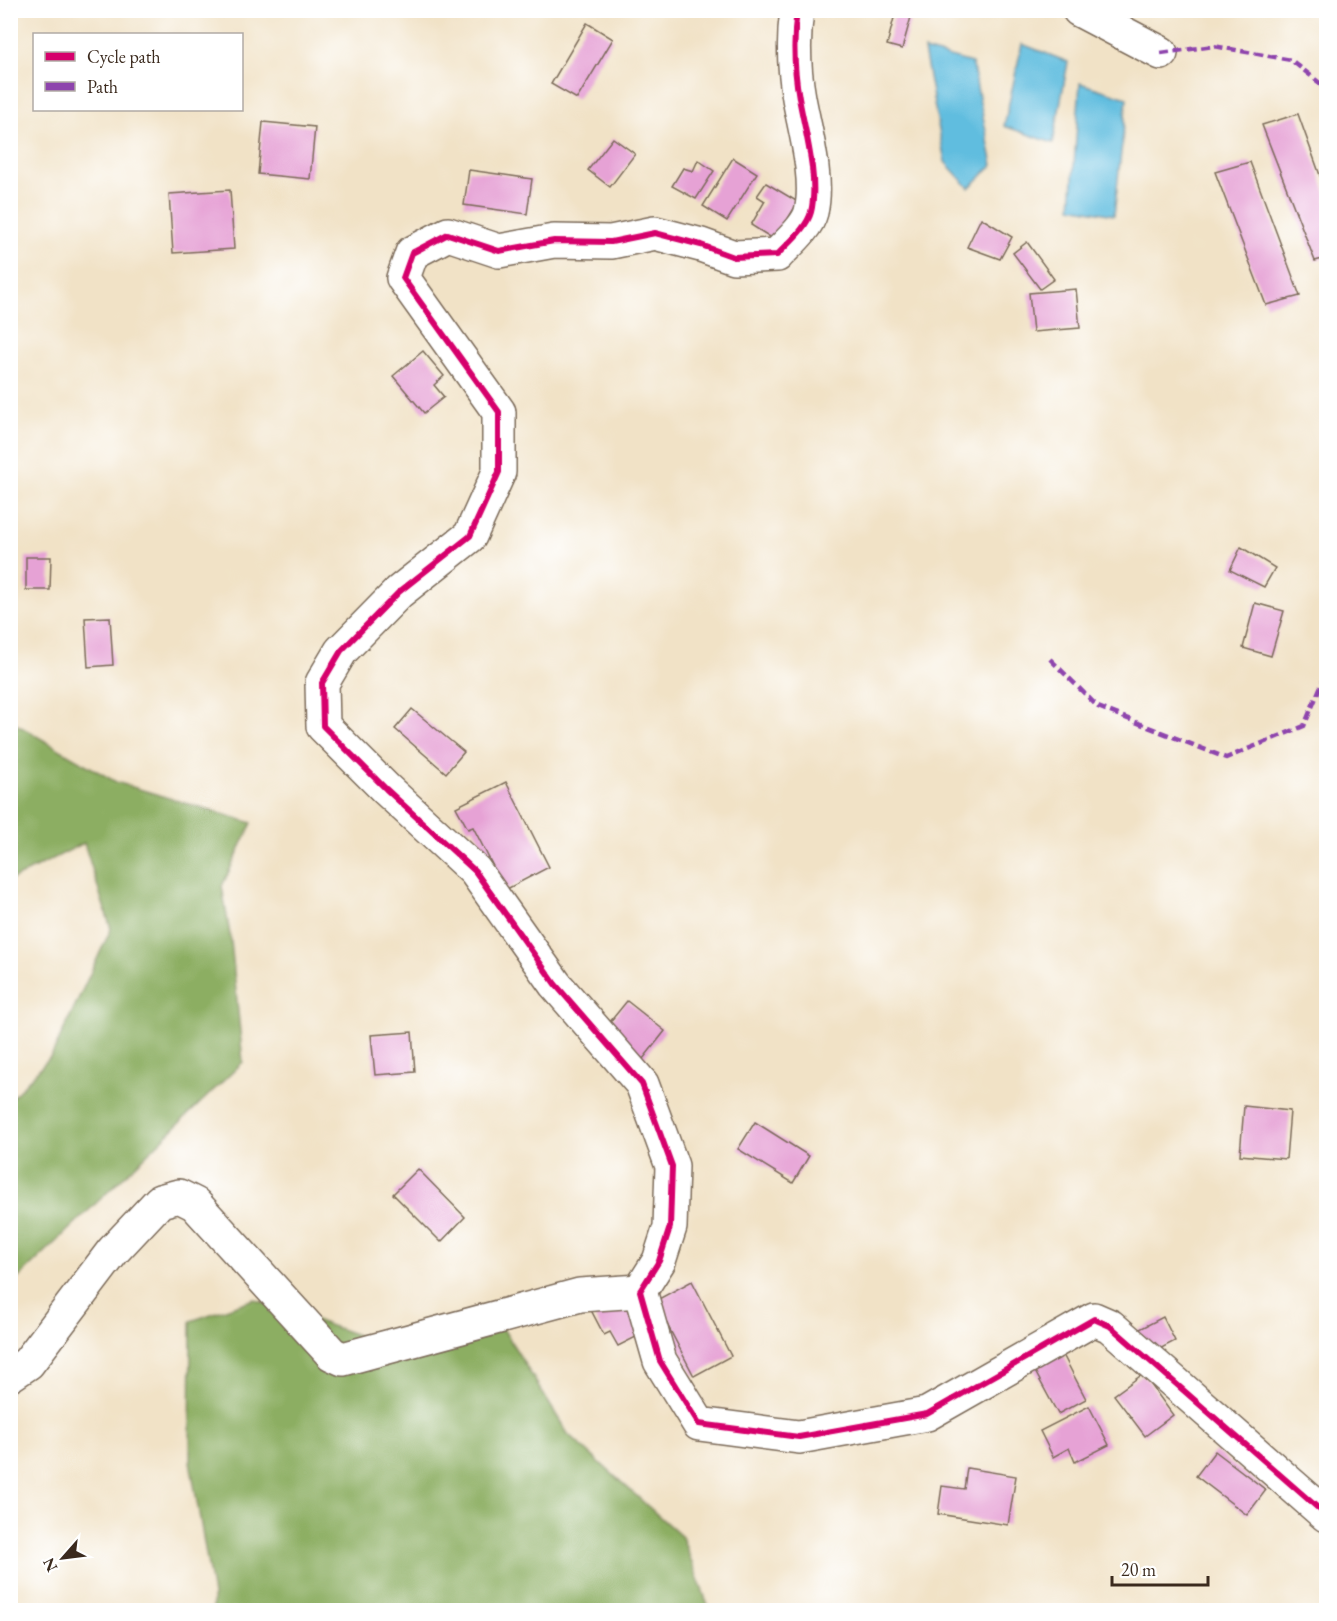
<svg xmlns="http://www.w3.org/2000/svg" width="1337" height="1621" font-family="'EB Garamond',serif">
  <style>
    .forest { fill: #8cae62; stroke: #646c40; stroke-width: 1.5 }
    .water { fill: #61bddf; stroke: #4e747e; stroke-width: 1.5 }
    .building { fill: #e6a2d5 }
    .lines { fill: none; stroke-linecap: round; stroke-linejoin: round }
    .minor-casing { stroke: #7b6a59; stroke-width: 36 }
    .minor { stroke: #fff; stroke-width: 33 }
    .quiet { stroke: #8e44ad; stroke-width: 4.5; stroke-dasharray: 9 4.5; stroke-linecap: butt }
    .cycleway-casing { stroke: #fff; stroke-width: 10 }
    .cycleway { stroke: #d6006c; stroke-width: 6 }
  </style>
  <rect width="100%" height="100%" fill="#fff"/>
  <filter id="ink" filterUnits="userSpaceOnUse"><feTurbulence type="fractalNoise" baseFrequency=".0167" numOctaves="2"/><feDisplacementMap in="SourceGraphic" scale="12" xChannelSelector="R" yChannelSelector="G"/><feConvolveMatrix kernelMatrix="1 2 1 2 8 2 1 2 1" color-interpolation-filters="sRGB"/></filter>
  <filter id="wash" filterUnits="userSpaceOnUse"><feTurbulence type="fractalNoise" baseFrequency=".008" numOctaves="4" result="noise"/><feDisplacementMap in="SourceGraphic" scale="24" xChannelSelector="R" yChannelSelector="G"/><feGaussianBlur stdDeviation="1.35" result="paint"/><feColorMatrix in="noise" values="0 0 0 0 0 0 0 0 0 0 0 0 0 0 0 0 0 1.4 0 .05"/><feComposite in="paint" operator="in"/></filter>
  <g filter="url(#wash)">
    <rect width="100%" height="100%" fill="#f1e2c6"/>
    <g class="forest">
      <path d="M11 724H16L116 782 252 823 222 886 231 941 243 1062 11 1285V1099L52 1055 111 929 84 843 11 880Z"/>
      <path d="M254 1299 374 1341 494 1314 568 1434 682 1537 710 1610H213V1595L190 1461 191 1321Z"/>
    </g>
    <g class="water">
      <path d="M1022 44 1068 62 1053 143 1004 126Z"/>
      <path d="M924 50 972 63 993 165 969 188 945 162Z"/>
      <path d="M1080 83 1127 98 1114 215 1071 207Z"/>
    </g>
    <g id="blocks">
      <g class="building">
        <path d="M896 10H913L902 49 887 45Z"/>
        <path d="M587 23 613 39 577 99 551 84Z"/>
        <path d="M1298 114 1326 192V258L1315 261 1262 125Z"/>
        <path d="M263 122 315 127 310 179 258 174Z"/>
        <path d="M613 138 635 154 610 187 588 170Z"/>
        <path d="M733 158 757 173 727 221 703 206Z"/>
        <path d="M698 160 714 171 696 199 672 186 683 168 693 171Z"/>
        <path d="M1250 162 1300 296 1266 305 1215 172Z"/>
        <path d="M469 170 532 179 527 214 464 205Z"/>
        <path d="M766 183 798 202 775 240 751 225 765 201 757 196Z"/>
        <path d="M230 190 234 249 173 253 169 194Z"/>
        <path d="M981 218 1012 237 1000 259 967 247Z"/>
        <path d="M1027 242 1054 279 1040 289 1013 253Z"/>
        <path d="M1076 289 1080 328 1033 332 1029 293Z"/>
        <path d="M423 351 444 376 434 385 444 397 424 413 393 376Z"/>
        <path d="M1241 547 1275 568 1264 587 1230 570Z"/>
        <path d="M26 557H51L50 590H26Z"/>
        <path d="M1255 603 1284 611 1271 656 1243 648Z"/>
        <path d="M110 617 113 665 88 667 85 618Z"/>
        <path d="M412 709 464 752 446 773 395 729Z"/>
        <path d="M506 782 549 867 505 890 473 827 468 829 456 807Z"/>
        <path d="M627 1001 665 1031 643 1059 605 1028Z"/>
        <path d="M412 1032 415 1072 375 1075 371 1035Z"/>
        <path d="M1244 1106 1290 1111 1286 1159 1240 1155Z"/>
        <path d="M755 1122 809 1156 793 1183 738 1149Z"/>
        <path d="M418 1169 465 1217 441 1242 393 1194Z"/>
        <path d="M692 1281 731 1356 694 1376 655 1301Z"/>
        <path d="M624 1293 644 1333 618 1346 610 1332 604 1335 591 1310Z"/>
        <path d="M1163 1317 1175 1341 1148 1355 1136 1331Z"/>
        <path d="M1060 1349 1086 1399 1058 1414 1031 1364Z"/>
        <path d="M1143 1374 1173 1415 1145 1436 1114 1395Z"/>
        <path d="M1089 1406 1109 1445 1075 1462 1069 1448 1053 1457 1040 1431Z"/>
        <path d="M1215 1451 1266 1490 1247 1515 1196 1476Z"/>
        <path d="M967 1468 1016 1476 1008 1525 938 1514 942 1486 964 1489Z"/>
      </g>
    </g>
  </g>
  <g filter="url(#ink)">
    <use href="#blocks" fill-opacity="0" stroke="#7b6a59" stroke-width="1.5"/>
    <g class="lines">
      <g class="minor-casing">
        <g id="minor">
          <path d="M797 10C793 39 794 70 799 98 805 131 819 179 811 212 807 228 788 243 777 255L734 257 701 245 655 233 611 242 554 241 499 251 448 234 412 253 403 278 499 412V472L470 536 399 592 341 651 322 683 323 726 386 789 475 871 555 984 642 1084 672 1166 670 1227 659 1261 640 1291 660 1361 699 1424 799 1437 927 1414 1094 1319 1110 1326 1326 1515"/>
          <path d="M1079 10 1161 53"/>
          <path d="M10 1375 28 1363 113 1251 160 1201 179 1196 195 1204 332 1354 343 1359 580 1295 640 1291"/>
        </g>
      </g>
      <use href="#minor" class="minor"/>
      <g class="quiet">
        <path d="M1161 53 1214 46 1291 60 1326 88"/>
        <path d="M1050 659 1098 707 1226 758 1304 726 1326 674"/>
      </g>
      <g class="cycleway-casing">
        <path id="cycleway" d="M797 10C793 39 794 70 799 98 805 131 819 179 811 212 807 228 788 243 777 255L734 257 701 245 655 233 611 242 554 241 499 251 448 234 412 253 403 278 499 412V472L470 536 399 592 341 651 322 683 323 726 386 789 475 871 555 984 642 1084 672 1166 670 1227 659 1261 640 1291 660 1361 699 1424 799 1437 927 1414 1094 1319 1110 1326 1326 1515"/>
      </g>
      <use href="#cycleway" class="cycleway"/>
    </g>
  </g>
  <rect width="1337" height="1621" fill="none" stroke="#fff" stroke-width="36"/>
  <rect x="33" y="33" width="210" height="78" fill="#ffffff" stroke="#b1aaa5" stroke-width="1.5"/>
  <rect x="45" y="52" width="30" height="9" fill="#d6006c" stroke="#b1aaa5" stroke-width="1.5"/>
  <text x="87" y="63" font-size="18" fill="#3b2a1e">Cycle path</text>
  <rect x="45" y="82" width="30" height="9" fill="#8e44ad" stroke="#b1aaa5" stroke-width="1.5"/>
  <text x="87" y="93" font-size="18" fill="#3b2a1e">Path</text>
  <g transform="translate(63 1558) rotate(242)" stroke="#ffffff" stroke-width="4.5" paint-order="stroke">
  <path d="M0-4.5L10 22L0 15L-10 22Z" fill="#3b2a1e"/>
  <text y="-9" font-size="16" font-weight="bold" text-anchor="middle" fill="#3b2a1e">N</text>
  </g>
  <path d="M1112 1576v9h96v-9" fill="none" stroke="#3b2a1e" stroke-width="3"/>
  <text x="1121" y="1576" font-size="18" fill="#3b2a1e" stroke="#ffffff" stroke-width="4.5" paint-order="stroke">20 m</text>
</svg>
